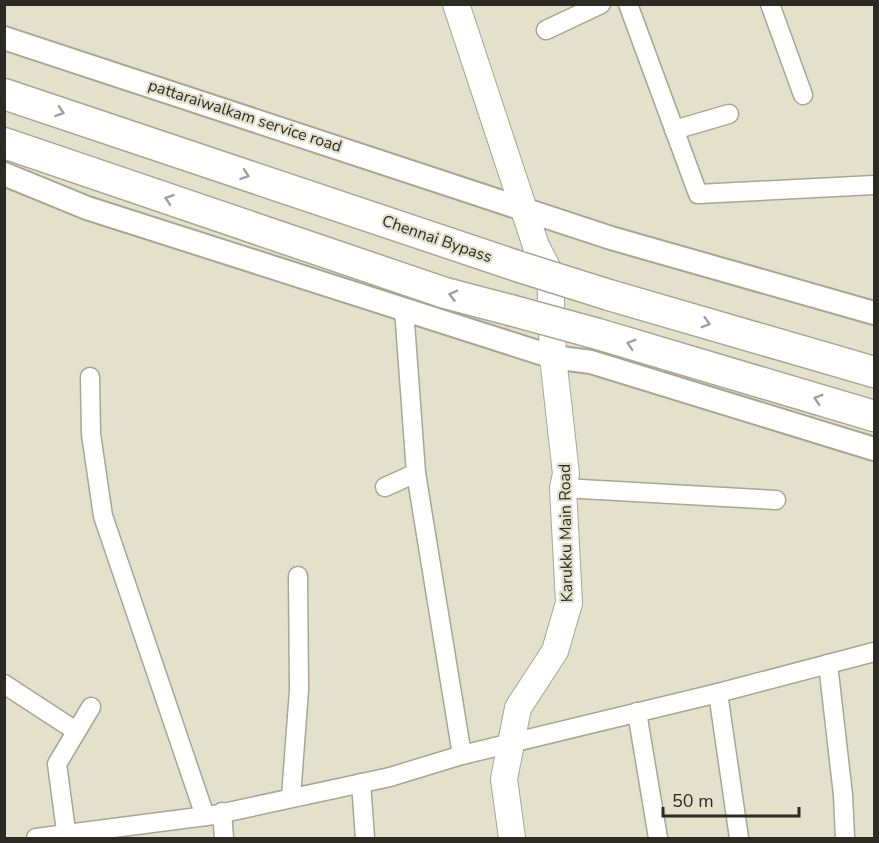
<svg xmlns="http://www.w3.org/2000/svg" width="879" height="843" font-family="'Nunito Sans',sans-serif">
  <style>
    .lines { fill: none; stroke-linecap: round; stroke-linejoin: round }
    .minor-casing { stroke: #a9a793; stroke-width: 21 }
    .tertiary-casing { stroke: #a9a793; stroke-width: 26 }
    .secondary-casing { stroke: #a9a793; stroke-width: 28 }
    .trunk-casing { stroke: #a9a793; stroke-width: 33 }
    .minor { stroke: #fff; stroke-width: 18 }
    .tertiary { stroke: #fff; stroke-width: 22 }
    .secondary { stroke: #fff; stroke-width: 26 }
    .trunk { stroke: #fff; stroke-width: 30 }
    .trunk-bridge-casing { stroke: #a9a793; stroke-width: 33; stroke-linecap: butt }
    .trunk-bridge { stroke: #fff; stroke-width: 30 }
    .oneway { stroke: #a0a09c }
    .labels { text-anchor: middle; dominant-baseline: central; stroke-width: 4.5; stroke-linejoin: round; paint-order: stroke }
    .street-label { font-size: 16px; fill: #2c2b23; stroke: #e3e1cc }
  </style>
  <rect width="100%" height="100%" fill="#e3e1cc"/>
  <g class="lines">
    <g class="minor-casing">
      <g id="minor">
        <path d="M628 4 698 194 874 185"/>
        <path d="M770 4 803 95"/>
        <path d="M546 30 601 4"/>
        <path d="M674 130 729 114"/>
        <path d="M404 309 416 473 462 755"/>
        <path d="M90 377 91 434 103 516 205 816"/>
        <path d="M385 487 416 473"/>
        <path d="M563 488 776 500"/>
        <path d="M828 664 843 795 845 838"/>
        <path d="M4 684 76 731"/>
        <path d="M718 693 739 838"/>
        <path d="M637 712 658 838"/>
        <path d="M361 783 365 838"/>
        <path d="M291 797 299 690 298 576"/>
        <path d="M222 812 224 838"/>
        <path d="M36 838 214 815 390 777 462 755 718 693 874 652"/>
        <path d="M67 838 57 764 91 707"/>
      </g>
    </g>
    <g class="tertiary-casing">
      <g id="tertiary">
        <path d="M4 38 611 238 874 313"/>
        <path d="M4 174 87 208 553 357 591 362 874 449"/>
      </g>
    </g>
    <g class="secondary-casing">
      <path id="secondary" d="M456 4 536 246 550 273 553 357 566 474 563 488 569 603 555 651 518 708 504 779 512 838"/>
    </g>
    <g class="trunk-casing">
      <g id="trunk">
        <path d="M4 94 520 267"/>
        <path d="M4 143 445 293 510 310"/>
        <path d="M609 295 874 372"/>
        <path d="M598 334 874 416"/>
      </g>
    </g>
    <use href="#minor" class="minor"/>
    <use href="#tertiary" class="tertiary"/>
    <use href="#secondary" class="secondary"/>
    <use href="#trunk" class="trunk"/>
    <g class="trunk-bridge-casing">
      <g id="trunk-bridge">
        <path d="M520 267 609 295"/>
        <path d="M510 310 598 334"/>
      </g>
    </g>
    <use href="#trunk-bridge" class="trunk-bridge"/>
  </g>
  <defs><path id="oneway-chevron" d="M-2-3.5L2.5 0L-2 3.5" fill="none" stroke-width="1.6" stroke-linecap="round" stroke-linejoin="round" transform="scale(1.5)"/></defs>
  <g class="oneway">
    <use href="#oneway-chevron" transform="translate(60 112) rotate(19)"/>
    <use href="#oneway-chevron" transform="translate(245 175) rotate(19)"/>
    <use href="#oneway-chevron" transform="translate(169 199) rotate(-161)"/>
    <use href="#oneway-chevron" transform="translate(453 295) rotate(-165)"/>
    <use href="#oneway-chevron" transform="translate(706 323) rotate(16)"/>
    <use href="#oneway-chevron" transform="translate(631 344) rotate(-163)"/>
    <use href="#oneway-chevron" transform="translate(818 399) rotate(-163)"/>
  </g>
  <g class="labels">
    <g class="street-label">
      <text transform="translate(245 116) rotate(18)">pattaraiwalkam service road</text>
      <text transform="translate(437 239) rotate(19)">Chennai Bypass</text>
      <text transform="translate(566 533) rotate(-91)">Karukku Main Road</text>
    </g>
  </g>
  <rect width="879" height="843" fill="none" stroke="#2c2b23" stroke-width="12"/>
  <path d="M663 807v9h136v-9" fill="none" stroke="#2c2b23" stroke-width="3"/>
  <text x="672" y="807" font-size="18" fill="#2c2b23" stroke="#e3e1cc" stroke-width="4.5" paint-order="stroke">50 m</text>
</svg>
